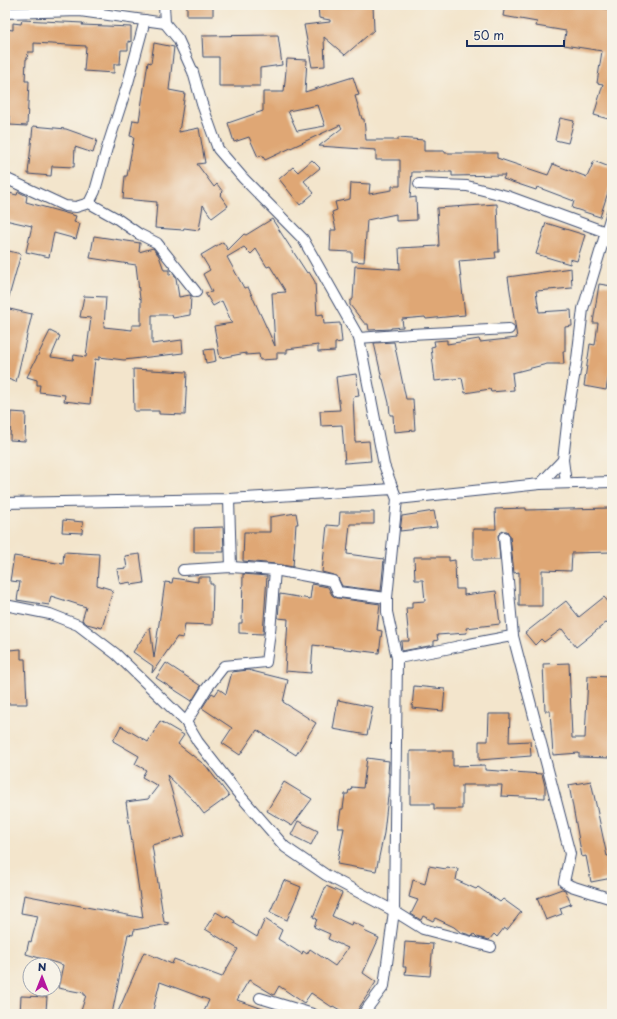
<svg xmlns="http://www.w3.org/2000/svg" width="617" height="1019" font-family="'Playpen Sans',sans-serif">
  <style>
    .building { fill: #dfa774; fill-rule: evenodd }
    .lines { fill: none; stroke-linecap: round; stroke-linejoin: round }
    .minor-casing { stroke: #3b4a6e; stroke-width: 12 }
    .minor { stroke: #fff; stroke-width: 10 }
  </style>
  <rect width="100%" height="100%" fill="#f7f3e8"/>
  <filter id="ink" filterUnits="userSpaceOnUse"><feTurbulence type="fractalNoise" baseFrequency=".025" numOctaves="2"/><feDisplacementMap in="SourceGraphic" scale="8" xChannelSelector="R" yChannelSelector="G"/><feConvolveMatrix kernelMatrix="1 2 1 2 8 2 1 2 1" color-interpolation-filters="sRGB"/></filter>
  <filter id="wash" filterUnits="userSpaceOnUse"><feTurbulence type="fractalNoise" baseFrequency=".012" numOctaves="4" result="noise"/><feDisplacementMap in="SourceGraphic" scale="16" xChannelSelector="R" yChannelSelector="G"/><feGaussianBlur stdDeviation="0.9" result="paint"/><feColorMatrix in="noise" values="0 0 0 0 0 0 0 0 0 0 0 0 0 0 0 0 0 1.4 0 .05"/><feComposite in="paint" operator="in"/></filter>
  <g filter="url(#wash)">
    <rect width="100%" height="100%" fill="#f3e5cc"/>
    <g id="blocks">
      <g class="building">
        <rect x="187" y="5" width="26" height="11"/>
        <path d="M318 5H373L374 30 345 55 324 37 325 66 312 67 304 25 330 22V20L319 18Z"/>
        <path d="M505 5H584L612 10V120L594 115 603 84 597 83 602 51 564 45 566 31 536 26 537 22 503 16Z"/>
        <path d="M22 20 83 23 82 25 131 27V42L128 41V50H121L120 64H114V73L84 71 86 46 34 43V52H28L27 59H26L25 81H29L27 126 10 125V117L5 116 6 91H5V29L13 30V23L21 24Z"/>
        <path d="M278 35 282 65 260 68V86H219V57H203L202 36Z"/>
        <path d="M154 43 174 47 169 90 185 93 179 132 199 128 205 163 197 164 214 187 217 184 223 192 220 195 228 206 212 218 203 205 199 230 184 228 183 230 155 228 157 202 123 199 125 176H127L134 137 130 136 133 120 139 121 148 62 151 63Z"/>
        <path d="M287 59 307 60 305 92 353 77 359 95 355 96 362 119H364L366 140H398V138L424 140V151H445V153H497V158L548 175 553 164 587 177 594 161 612 168V180L600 217 572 208 574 201 537 187 536 190 503 179 505 175 452 176V172H412L410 198 416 197 417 220 396 221V214L367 220 364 262 352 261V252L330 251 331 230H336L332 212 337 210 335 202 350 199 351 183 370 184 369 194 392 190V186H400V160H376V150L319 146 342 128 340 125 265 160 262 155 258 157 249 137 234 142 228 123 263 111V92H284ZM318 105 325 126 297 131 288 111Z"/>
        <path d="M560 118 574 121 568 143 555 140Z"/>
        <path d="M33 126 66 129 97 140 93 153 75 147 74 167 52 166 51 176 28 174Z"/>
        <path d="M312 160 320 168 304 181 314 193 300 205 279 179 293 167 298 172Z"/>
        <path d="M5 192 17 195 18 192H19L27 196 26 202 76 216 74 222 80 224 76 239 54 233 49 257 26 252 32 226 5 220Z"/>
        <path d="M497 204 499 252H495L496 258 459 261 465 315 426 319 425 317 402 319 403 327 391 328V329L369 330 368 324H365L350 305V301L353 299 355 266 400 269 399 248 439 246 437 208Z"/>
        <path d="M272 219 307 273 309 272 315 282 317 315 323 314 324 324 340 323 342 342 335 343V351L318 352V345L287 349V353H277V359L260 360 259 354 246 355V353L220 358 214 326 232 323 222 301 213 306 205 293 212 292 203 274 210 270 201 255 223 242 228 250 244 234 246 235ZM244 247 251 254 256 249 267 267 270 266 286 292 272 293 275 346 248 287 244 288 227 257Z"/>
        <path d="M546 223 585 235 577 261 570 259V264L536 254Z"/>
        <path d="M94 236 140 243 139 252 153 248 159 256 164 270H169V275L174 274 176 278 179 297 190 295 191 296 190 315 173 318 172 315H152V344L182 340 183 353 124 360 99 357V360L95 359 90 404 64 401 65 395 39 392 40 385H37V380L27 377 50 331 60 336 51 357 73 360 74 355 86 357 91 318 80 317 84 296 106 297 104 327 132 330V325H141V298L140 299 136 265 90 258Z"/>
        <path d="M5 250 21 254 8 300 5 299Z"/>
        <path d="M571 268 572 288 536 291 539 312 571 310 572 326 565 327V351H563L564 364H547L512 373 514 390 491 392 490 389 465 393 462 378 435 381 431 347 435 346 434 341 447 340V344L479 339 480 342 517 338 508 277Z"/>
        <path d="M599 284 612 286V358L606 390 584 386 590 344 595 345 598 323H593Z"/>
        <path d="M5 308 32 314 16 382 5 378Z"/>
        <path d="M394 342 406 399H413L415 430 394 432 393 415H390L389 403 383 379H382L374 343Z"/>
        <path d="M214 349 216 361 206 363 204 350Z"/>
        <path d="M133 369 187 372 185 415 159 414V411H134Z"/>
        <path d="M356 374 359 396 353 397 355 442 369 441 371 461 345 463 342 425 321 426 320 411 340 410 336 377Z"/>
        <path d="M11 412 26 413 25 441 10 440Z"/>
        <path d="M526 508V510L610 508 612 552 572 553 571 571 542 570V606H519V572L514 573 510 536 507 531H503L498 535 500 560H473V529H496L495 509Z"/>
        <path d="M434 511 437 527 400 531 402 516Z"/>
        <path d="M340 512H374V524H350L347 554 384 559 381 591 342 586 337 576 322 572 327 525 339 526Z"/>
        <path d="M296 513 298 524H296L293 567 276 564 243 561 244 532H270V517Z"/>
        <path d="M63 520 83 522 82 533 62 532Z"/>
        <path d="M223 527 224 552H194V528Z"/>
        <path d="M64 552 99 554 97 585 113 590 102 628 87 624 82 620 86 607 51 596 49 605 17 600 20 582 10 581 14 556 63 564Z"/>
        <path d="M140 554 144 583 131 585V582L120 584 117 569 127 568 125 556Z"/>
        <path d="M414 557H449V561L455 560 456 589H464V595L496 591 500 624 466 628 467 633 437 635 438 640 434 641V645L402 651 401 641H409L406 608H412V602L425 601 423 580H415Z"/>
        <path d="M243 574 267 576 263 634 239 633V623H242Z"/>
        <path d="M198 577H210V584H213L212 625 185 624 183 638 177 637 152 673 153 666 133 652 150 627 154 658 165 582 172 583 173 578 198 582Z"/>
        <path d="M312 584 328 587 332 595 337 598 380 604 377 630 382 631 379 653 313 645 311 673 285 671 288 619 278 618 280 594 310 599Z"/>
        <path d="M604 597 612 606V618L576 647 562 629 544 642 541 639 535 645 525 633 566 601 579 617Z"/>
        <path d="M21 649V659H25L27 704H5V654H9V650Z"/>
        <path d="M166 663 201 686 192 701 156 678Z"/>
        <path d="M569 663 572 738H585L588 676 612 677 611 758 579 757V753L553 755 550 711H545L543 664Z"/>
        <path d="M248 670 288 680 283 702 316 723 296 755 257 730 240 755 222 743 232 728 202 708 212 693 215 695 219 689 226 694 232 672Z"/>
        <path d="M414 686 445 689 443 711 412 708Z"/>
        <path d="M338 700 373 707 367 735 333 729Z"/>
        <path d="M489 714H510L509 742 530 741 531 756 479 760V741H488Z"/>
        <path d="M160 721 184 735 178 744 206 766 229 796 204 814 194 801 167 775 185 836 152 845 164 922 169 923V924L134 930 133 935 128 934 112 1014H80L86 995H84V993L58 988 63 965 26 954 29 941 31 942 38 916 21 913 24 895 143 918 126 802 148 799 158 786 142 777 146 770 135 764 139 756 113 741 121 726 148 742Z"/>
        <path d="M410 751H453V766L485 765V770L542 774 545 786V798L501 796 502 785H462V809H434V804H410Z"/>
        <path d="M367 758 389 761 388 773H389V787L384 833 376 871 337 864 344 828H338L341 809H343L345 794H348L349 790 351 791 352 787 363 788Z"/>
        <path d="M591 781 607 856 612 855V878L591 882 586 856 582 857 569 785Z"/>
        <path d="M284 782 312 799 292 826 267 811Z"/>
        <path d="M298 821 318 831 311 845 291 835Z"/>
        <path d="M429 866 446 869 447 867 458 869 456 880 476 889 478 887 500 902 503 899 521 912 507 930 504 928 497 937 494 934 489 940 477 937 474 934 473 936 460 932 454 927 435 918 433 921 423 916 421 920 419 919 411 914 418 900 409 897 413 880 425 884Z"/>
        <path d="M284 880 301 887 287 920 270 912Z"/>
        <path d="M326 886 342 893 332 916 351 925 352 922 365 928 364 931 379 938 363 973 376 982 355 1014H347L333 1006 332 1007 311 993 304 1003 279 986 274 995 249 980 237 1000 272 1012V1014H203L209 1000 160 982 152 1014H117L144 952 172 964 174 959 222 977 238 949 205 929 216 912 226 918 227 916 235 921 234 923 257 937 265 919 282 930 278 939 302 954 303 951 307 954 310 949 335 966 348 948 328 939 330 934 314 927 317 919 313 917Z"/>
        <path d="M562 889 565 890 571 904 560 908 562 914 546 920 537 898Z"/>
        <path d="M405 942 433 944 430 976 405 974 406 967H403Z"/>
        <path d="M21 996 47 997 46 1011H45V1014H20Z"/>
      </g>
    </g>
  </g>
  <g filter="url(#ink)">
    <use href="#blocks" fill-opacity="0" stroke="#3b4a6e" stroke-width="1"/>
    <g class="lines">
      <g class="minor-casing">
        <g id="minor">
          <path d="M164 5 165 23 178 39 193 72 202 104 218 149 243 178 303 239 359 338 384 465 393 489"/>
          <path d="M5 13 80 11 165 23"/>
          <path d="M5 178 65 206 76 207 89 203 95 191 107 148 128 83 145 20"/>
          <path d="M419 184 467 186 507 196 611 234"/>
          <path d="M89 203 116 218 139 234 157 243 196 292"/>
          <path d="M359 338 411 334 509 329"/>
          <path d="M566 483 563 460 569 407 577 359 583 309 612 212"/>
          <path d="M540 484 563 460"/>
          <path d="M229 499 231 567"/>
          <path d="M5 503 229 499 393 489 397 499 540 484 612 482"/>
          <path d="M504 537 513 636"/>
          <path d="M183 570 231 567 275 570 333 581 338 592 387 598"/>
          <path d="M5 605 50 614 78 625 116 654 186 722 198 742 237 792 285 847 326 875 394 911 423 929 491 947"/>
          <path d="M397 658C436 652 474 642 513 636L570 854 564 882 571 886 612 899"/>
          <path d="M186 722 207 688 224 666 266 662 270 632 275 570"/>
          <path d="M260 998 313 1014"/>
          <path d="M363 1014 384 986 394 911 397 658 387 612V598L397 499"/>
        </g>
      </g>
      <use href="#minor" class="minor"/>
    </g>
  </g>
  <rect width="617" height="1019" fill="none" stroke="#f7f3e8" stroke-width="20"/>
  <g transform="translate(42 977)"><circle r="19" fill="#f7f3e8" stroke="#9fa5b1"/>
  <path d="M0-3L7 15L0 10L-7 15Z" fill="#b5179e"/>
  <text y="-6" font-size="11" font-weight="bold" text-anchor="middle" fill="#1b2f5e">N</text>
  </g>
  <path d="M467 40v6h97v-6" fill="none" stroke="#1b2f5e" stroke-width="2"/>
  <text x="473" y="40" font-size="12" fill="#1b2f5e" stroke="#f7f3e8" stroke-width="3" paint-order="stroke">50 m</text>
</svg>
